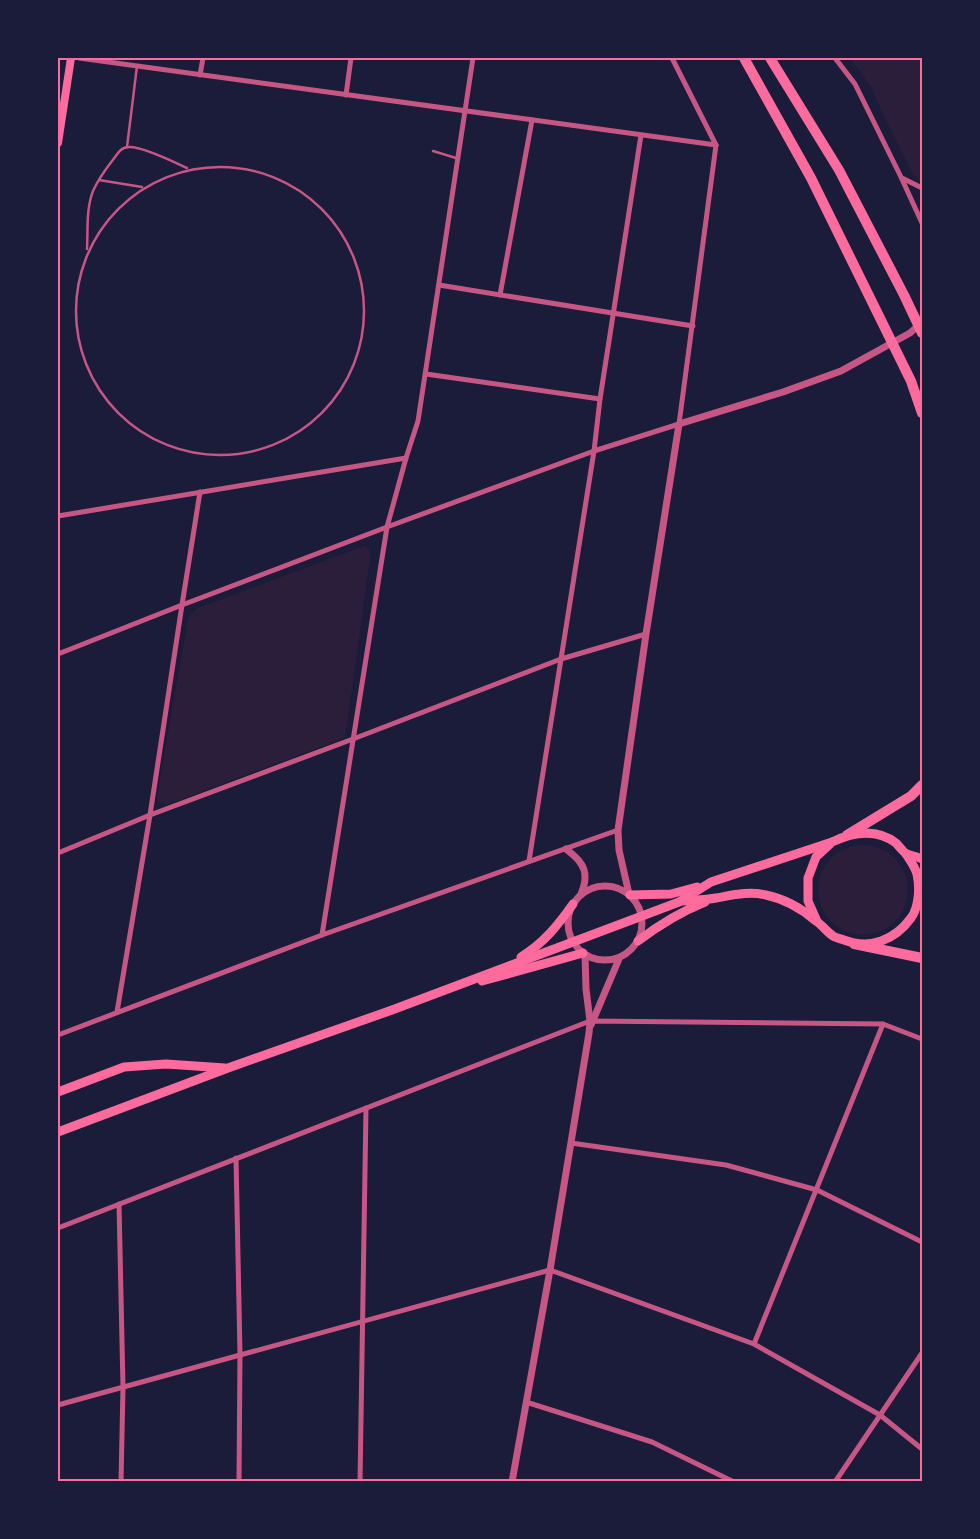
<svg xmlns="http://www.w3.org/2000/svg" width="980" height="1539" font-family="'Alegreya Sans',sans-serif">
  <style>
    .green { fill: #2a1e3b }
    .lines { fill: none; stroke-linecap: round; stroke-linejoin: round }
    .service { stroke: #c65784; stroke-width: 2.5 }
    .minor { stroke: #c65784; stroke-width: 5 }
    .tertiary { stroke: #c65784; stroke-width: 7 }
    .secondary { stroke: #ff6b9d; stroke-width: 8 }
    .primary { stroke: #ff6b9d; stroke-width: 9 }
    .motorway { stroke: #ff6b9d; stroke-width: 10 }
    .neatline { fill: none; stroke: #ff6b9d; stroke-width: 2 }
  </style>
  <rect width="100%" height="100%" fill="#1b1b3a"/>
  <g class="green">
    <path d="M850 58H922V183L914 175 908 165 889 127 871 87Z"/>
    <path d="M364 546 369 549 371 553 345 738 166 805 158 802 157 796 188 618 191 613 198 608Z"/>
    <circle cx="863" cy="890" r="45"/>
  </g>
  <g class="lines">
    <g class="service">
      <path d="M127 147 137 66"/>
      <path d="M433 151 456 158"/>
      <circle cx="220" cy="311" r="144"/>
      <path d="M99 180 142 187"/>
      <path d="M87 249C88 230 86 209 93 191 98 180 105 170 112 161 117 155 120 147 129 147 142 146 174 162 187 168"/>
    </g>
    <g class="minor">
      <path d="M79 58 716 145"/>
      <path d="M672 58 716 145"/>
      <path d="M835 58 855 84 901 177 922 223"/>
      <path d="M200 75 203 58"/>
      <path d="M346 95 351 58"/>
      <path d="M902 178 922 188"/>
      <path d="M439 285 693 326"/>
      <path d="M500 295 532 120"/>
      <path d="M426 374 600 399"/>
      <path d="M58 516 406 458"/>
      <path d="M58 654 182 605 387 527 594 451 679 424 716 145"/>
      <path d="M58 853 150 815 353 739 561 659 646 634"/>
      <path d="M529 861 594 451 600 399 641 135"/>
      <path d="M322 935 387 527 406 458 418 421 473 58"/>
      <path d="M117 1012 150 815 182 605 200 492"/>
      <path d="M58 1035 322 935 618 830"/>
      <path d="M571 1143 726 1165 817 1190 922 1242"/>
      <path d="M236 1158 240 1354 239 1482"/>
      <path d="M119 1204 123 1387 121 1482"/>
      <path d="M58 1228 590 1021 883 1024 922 1039"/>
      <path d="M754 1344 883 1024"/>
      <path d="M526 1402 652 1442 734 1482"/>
      <path d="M58 1405 550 1270 754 1344 880 1415 922 1449"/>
      <path d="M360 1482 366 1108"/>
      <path d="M835 1482 922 1353"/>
    </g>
    <g class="tertiary">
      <path d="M566 849C575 856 586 865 585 878 585 883 583 889 581 894"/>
      <circle cx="605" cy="923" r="37"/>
      <path d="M629 894 619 850 618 830 646 634 679 424 783 392 841 371 910 333 922 322"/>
      <path d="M591 1025 619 959"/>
      <path d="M512 1482 550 1270 589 1033 590 1021 586 989 585 955"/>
    </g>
    <path class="secondary" d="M58 143 71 58"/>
    <g class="primary">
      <path d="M630 895 671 894 697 887"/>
      <path d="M682 901C693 900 705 900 716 898 733 895 749 891 766 895 785 899 801 908 816 921 822 925 827 932 833 936 836 938 841 939 844 940 870 950 895 940 911 918 919 907 920 888 917 874 915 867 910 860 906 854"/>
      <path d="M816 919 808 901V878L816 857 830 844"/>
      <path d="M638 941C659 925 680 912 705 902"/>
      <path d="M521 957C544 943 558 925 573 904"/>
      <path d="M482 981 583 953"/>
      <path d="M58 1092 124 1067 166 1064 225 1068"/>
      <path d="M58 1132 228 1068 392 1010 642 916 679 902 711 882 832 842C853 832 876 828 896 843 900 847 903 852 907 854 912 856 918 857 922 859"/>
    </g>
    <g class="motorway">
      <path d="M744 58 811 178 911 381 922 413"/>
      <path d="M770 58 839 170 904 295 922 333"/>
      <path d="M847 835 911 796 922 785"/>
      <path d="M854 944 922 958"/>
    </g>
  </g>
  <rect width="980" height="1539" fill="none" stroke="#1b1b3a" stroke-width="118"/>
  <rect x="59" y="59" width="862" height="1421" class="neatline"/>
</svg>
